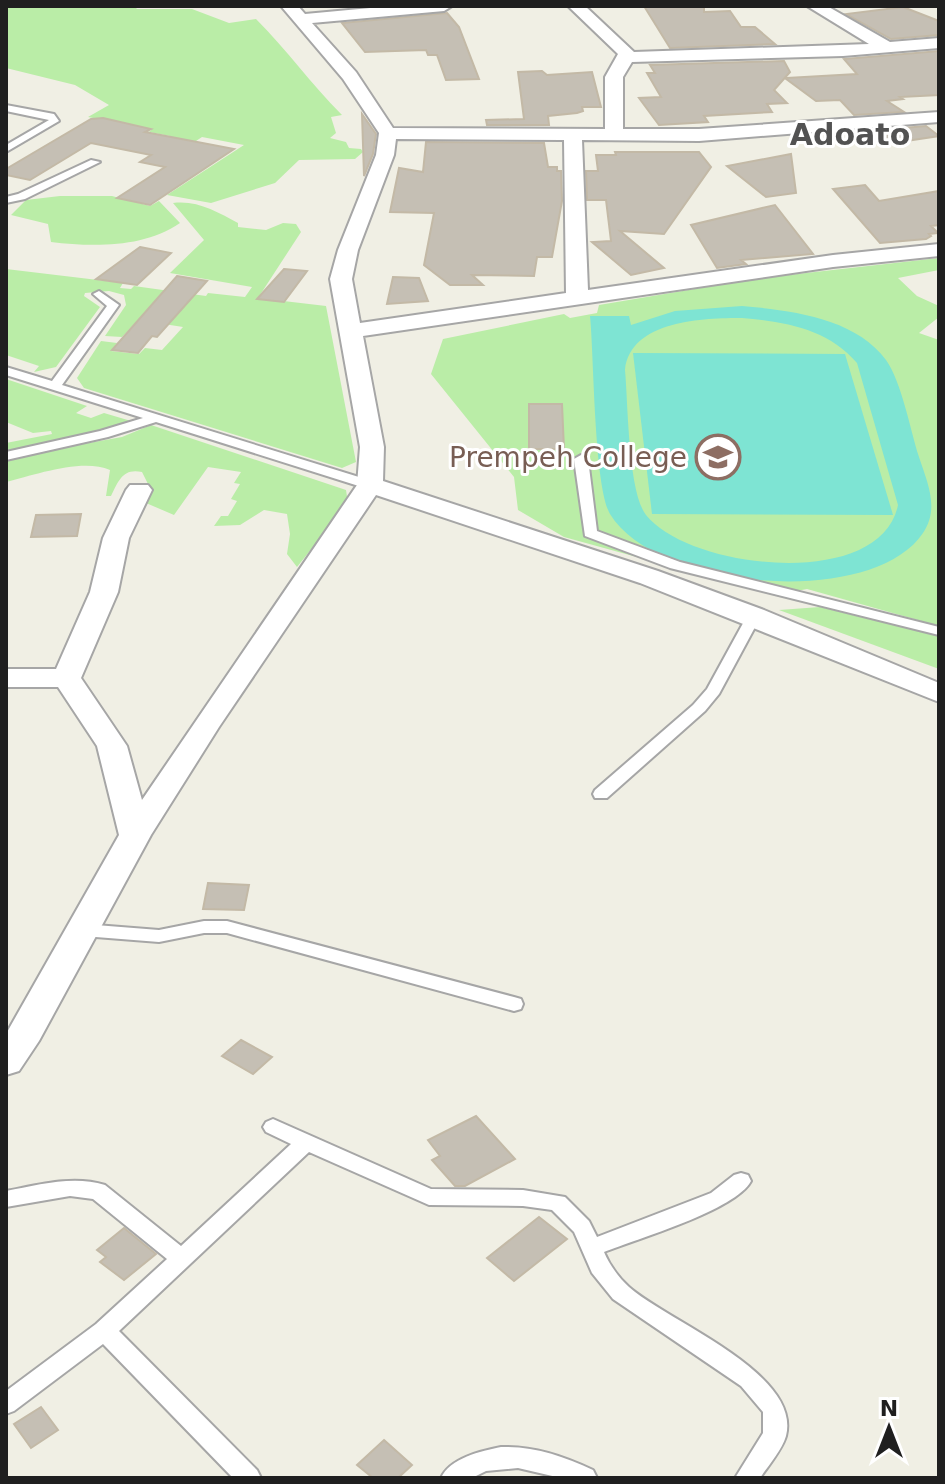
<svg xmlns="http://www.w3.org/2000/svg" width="945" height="1484" font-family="'DejaVu Sans',sans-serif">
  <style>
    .grass { fill: #baeda7 }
    .pitch { fill: #7ee4d3; fill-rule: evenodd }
    .building { fill: #c5bfb4; stroke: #c3b9a6; stroke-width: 2 }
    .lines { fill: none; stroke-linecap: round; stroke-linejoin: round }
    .service-casing { stroke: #a6a6a6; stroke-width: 4 }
    .minor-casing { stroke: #a6a6a6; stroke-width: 4 }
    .service { fill: #fff; fill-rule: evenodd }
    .minor { fill: #fff; fill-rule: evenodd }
    .labels { text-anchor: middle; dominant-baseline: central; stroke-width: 6; stroke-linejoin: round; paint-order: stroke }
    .education-label { font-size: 28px; fill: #785e54; stroke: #fff; text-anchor: end }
    .far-district-label { font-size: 30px; font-weight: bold; fill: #525252; stroke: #fff }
  </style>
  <rect width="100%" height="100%" fill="#f0efe4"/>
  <g class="grass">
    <path d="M6 6H139L136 9H192L229 23 256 19C287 50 311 84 342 115L331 117 336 133 330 138 346 142 349 148 361 149 363 152 355 159 299 160 275 183 211 203 167 195 244 145 202 137 193 143 167 139 170 136 149 132 152 129 88 117 109 105 75 85 6 68Z"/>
    <path d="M60 196H112L150 206 159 201 180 223C144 248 93 247 51 242L48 224 11 215 26 200Z"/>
    <path d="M173 203C198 200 217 212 238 223V227L266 230 283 223 296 224 301 232 258 298 326 306 356 462 342 468 84 388 77 378 101 341 117 343 111 351 139 354 145 348 162 350 183 327 138 320 122 337 105 336 126 305 124 295 109 291 85 293 84 296 100 307 56 367 34 372 39 366 6 355V269L123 283 120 288 131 289 134 286 206 296 208 293 245 297 252 287 170 273 204 240Z"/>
    <path d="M939 258V270L898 278 917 296 939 306V317L919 333 939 340V626L807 589 775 595 564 537 518 510 514 477 431 374 443 339 564 314 570 318 597 313 599 305 754 279Z"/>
    <path d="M6 379 87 406 76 413 91 418 104 413 131 421 97 434 6 454V443L52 434 51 431 33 433 6 422Z"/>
    <path d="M151 425 346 490 348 503 297 567 287 554 290 534 287 514 264 510 240 525 214 526 221 516H228L237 501 231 499 240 484 234 483 241 472 208 467 174 515 146 503 148 484 142 472C123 468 119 480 111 496H106L110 470C82 458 35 475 6 482V460L22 455 122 437Z"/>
    <path d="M820 607 939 636V669L779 610Z"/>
  </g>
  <g class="pitch">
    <path d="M742 306C790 310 856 318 886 360 902 383 910 429 919 457 927 482 940 508 923 533 872 609 656 590 610 514 594 486 594 356 590 316H629L631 325 675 311ZM742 318C783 321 829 329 857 363L898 505C881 591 690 570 646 515 628 492 628 402 625 370 630 320 705 318 742 318Z"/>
    <path d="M633 353 845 354 893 515 652 514Z"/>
  </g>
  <g class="building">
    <path d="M644 6H704V12L730 11 741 27H755L775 44 670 48Z"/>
    <path d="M903 7 939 21V35L891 39 846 14Z"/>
    <path d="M447 13 459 27 479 79 446 80 437 55H428L426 50 365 52 342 23Z"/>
    <path d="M939 51V95L900 97 903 99 887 101 904 112 854 115 840 100 816 101 785 78 857 74 844 59Z"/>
    <path d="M784 61 790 72 774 90 787 103 767 104 772 112 704 116 708 122 659 125 639 98 661 97 647 73H655L650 65Z"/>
    <path d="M542 71 547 75 592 72 601 107H582L583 111 577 113 548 116 549 125H487L486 120 524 119 518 72Z"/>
    <path d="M362 114 376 134 373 154 364 176Z"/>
    <path d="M103 118 151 129 145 132 234 149 150 205 117 198 165 167 140 162 151 155 91 143 30 180 6 175V169L91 119Z"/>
    <path d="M926 126 939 136 880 145 868 131Z"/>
    <path d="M426 142 544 143 548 167H557V171H561L562 201 552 257H537L534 276 472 275 483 285H450L424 265 434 213 390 212 399 168 423 172Z"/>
    <path d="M615 152H699L711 167 664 234 620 231 664 268 631 275 592 242 611 241 606 200H587L586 171H598L596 155H616Z"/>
    <path d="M791 154 796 193 766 197 727 166Z"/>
    <path d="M865 185 879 201 939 191V225L931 226 938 233 929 234 931 236 926 239 880 243 833 189Z"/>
    <path d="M775 205 813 254 741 260 746 264 717 268 691 225Z"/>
    <path d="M140 247 171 253 137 285 96 279Z"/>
    <path d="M284 269 307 271 284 302 257 299Z"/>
    <path d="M177 276 207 281 157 337 152 336 138 353 112 350Z"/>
    <path d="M393 277 419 278 428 301 387 304Z"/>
    <path d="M529 404H562L564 449H529Z"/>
    <path d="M81 514 77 536 31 537 36 515Z"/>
    <path d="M208 883 249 885 244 910 203 909Z"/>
    <path d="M241 1040 272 1057 253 1074 222 1056Z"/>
    <path d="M476 1116 515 1159 465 1186H455L432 1160 440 1156 428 1140Z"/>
    <path d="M539 1217 567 1239 514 1281 487 1258Z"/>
    <path d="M124 1228 156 1254 124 1280 100 1262 106 1257 97 1250Z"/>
    <path d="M41 1407 58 1430 31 1448 14 1424Z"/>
    <path d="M384 1440 412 1465 398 1478H373L357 1465Z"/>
  </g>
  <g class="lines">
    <g class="service-casing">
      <g id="service">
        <path d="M6 105 54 114 59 121 6 152V145L49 120 6 111Z"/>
        <path d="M91 160 100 162 25 199 6 203V197L18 194Z"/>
        <path d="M99 291 119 305 62 385 375 482V488H365L156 422 108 437 6 460V452L100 431 143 418 6 375V367L52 381 107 306 93 294Z"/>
        <path d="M581 455 588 459 597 531 680 562 939 627V635L670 568 585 536 574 459Z"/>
        <path d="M754 612 761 616 719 694 705 711 607 798H595L593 794 595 790 693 705 707 689 747 616Z"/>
        <path d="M204 921H227L514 997 521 999 523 1004 521 1009 514 1011 227 933H204L159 942 83 936 77 934 74 930 77 926 83 924 159 930Z"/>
        <path d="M273 1119 431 1189 523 1190 565 1197 589 1221 597 1237 711 1193 734 1175 741 1173 748 1175 751 1181C736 1210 637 1239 604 1252 609 1264 619 1278 629 1287 667 1321 802 1373 786 1436 782 1450 768 1466 760 1478H735L763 1433V1412L741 1386 613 1299 592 1273 574 1232 552 1210 523 1206 429 1205 309 1152 119 1331 257 1470 261 1478H233L103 1344 14 1411 6 1414V1391L96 1324 167 1259 93 1199 70 1196 6 1207V1191C38 1185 73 1175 105 1185L181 1246 291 1144 266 1132 263 1127 266 1122Z"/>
        <path d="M501 1447C534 1446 563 1456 593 1470L597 1478H561L518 1468 486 1471 472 1478H441C450 1458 481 1451 501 1447Z"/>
      </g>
    </g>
    <g class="minor-casing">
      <path id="minor" d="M281 6H298L305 14 392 6H452L444 11 312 23 356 72 393 128 605 129V77L618 54 568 6H585L634 52 869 44 807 6H827L890 42 939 38V48L843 56 632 62 623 77V129H699L939 112V122L699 141 582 140 588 290 833 255 939 244V256L833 267 363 336 384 447 383 481 658 571 764 610 939 683V702L640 583 376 495 219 727 151 835 39 1041 19 1071 6 1075V1034L119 835 97 746 58 687H6V669H56L90 592 103 538 126 490 130 485H148L152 490 129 538 118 592 81 678 127 746 142 800 357 485 360 447 330 279 338 250 376 155 379 133 343 79ZM396 139 564 140 566 293 360 323 352 279 358 250 394 155Z"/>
    </g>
    <use href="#service" class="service"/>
    <use href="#minor" class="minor"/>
  </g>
  <defs>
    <g id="school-ring" transform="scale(2.3)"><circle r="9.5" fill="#fff" stroke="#8d6e63" stroke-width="1.5"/><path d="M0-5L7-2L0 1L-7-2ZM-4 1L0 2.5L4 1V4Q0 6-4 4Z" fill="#8d6e63"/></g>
  </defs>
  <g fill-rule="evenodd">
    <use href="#school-ring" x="718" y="457"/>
  </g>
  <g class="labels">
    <g class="education-label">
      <text x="687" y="457">Prempeh College</text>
    </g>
    <g class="far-district-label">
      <text x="850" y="134">Adoato</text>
    </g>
  </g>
  <rect width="945" height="1484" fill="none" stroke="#1f1f1f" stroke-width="16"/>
  <g transform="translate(889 1428)" stroke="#ffffff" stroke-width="6" paint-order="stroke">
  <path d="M0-6L14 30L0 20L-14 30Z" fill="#1f1f1f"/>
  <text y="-12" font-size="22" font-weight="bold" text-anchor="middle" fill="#1f1f1f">N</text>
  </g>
</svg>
